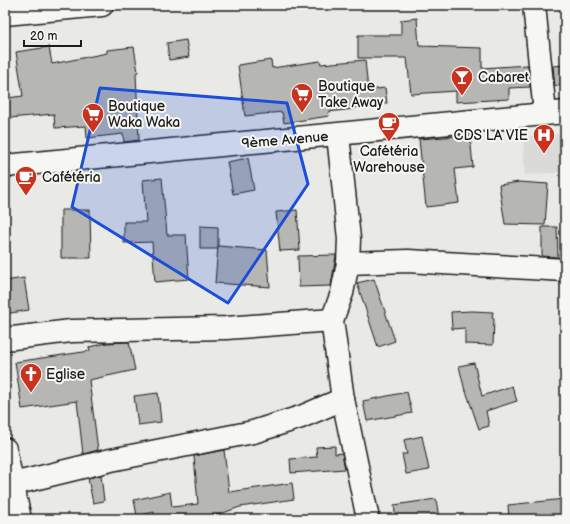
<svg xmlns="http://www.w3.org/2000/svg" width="570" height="524" font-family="'Balsamiq Sans',sans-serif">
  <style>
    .built { fill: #dadad6 }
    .building { fill: #b6b6b3; stroke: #1c1c1c }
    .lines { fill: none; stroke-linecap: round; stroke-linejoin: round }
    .minor-casing { stroke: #1c1c1c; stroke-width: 25 }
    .minor { stroke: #f6f6f2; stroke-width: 22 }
    .marked { fill: #1d4ed8; fill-opacity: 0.2; stroke: #1d4ed8; stroke-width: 3; stroke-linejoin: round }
    .labels { text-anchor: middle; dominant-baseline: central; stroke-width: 4; stroke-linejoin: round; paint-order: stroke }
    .poi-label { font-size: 14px; fill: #1c1c1c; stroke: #f6f6f2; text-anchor: start }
    .street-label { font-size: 14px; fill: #1c1c1c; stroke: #f6f6f2 }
  </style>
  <rect width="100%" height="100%" fill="#e9e9e5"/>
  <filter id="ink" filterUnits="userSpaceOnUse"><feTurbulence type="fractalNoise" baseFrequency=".025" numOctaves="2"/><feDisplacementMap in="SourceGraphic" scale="8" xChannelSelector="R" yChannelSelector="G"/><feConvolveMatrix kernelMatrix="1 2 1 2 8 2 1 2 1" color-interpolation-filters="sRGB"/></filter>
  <g filter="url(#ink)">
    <path class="built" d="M565 134V172L525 175 523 137Z"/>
    <g class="building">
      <path d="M417 18 419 46 482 48V68L528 65 530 87 509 88V99L456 102V91L411 94 407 58H358V35H401V20Z"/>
      <path d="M186 40 189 57 169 60 167 43Z"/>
      <path d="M49 47 52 64 107 53V50L134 47 138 72 136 73 139 140 124 142 123 134 87 138 86 126 55 128 54 114 9 118 7 98 23 96 16 52Z"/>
      <path d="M271 60 272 68 320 61 321 64 365 60 368 90 385 88 387 103 354 108V109L328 112 329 116 284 123 282 112 245 116 238 65Z"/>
      <path d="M565 65V85L555 86 553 66Z"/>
      <path d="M470 135 473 167 455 169 459 203 426 207 419 139Z"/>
      <path d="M248 158 254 190 233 194 227 162Z"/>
      <path d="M162 178 167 235H186L189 279 155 282 152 242 124 243V222H146L143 180Z"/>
      <path d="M519 182 548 184 545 225 505 224 499 185Z"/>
      <path d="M61 210H90L91 258H61Z"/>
      <path d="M297 210 300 250 280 251 276 212Z"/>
      <path d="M200 226 218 227V249H200Z"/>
      <path d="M542 227H557L558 257 542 256Z"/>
      <path d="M218 246 267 250 270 287 215 283Z"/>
      <path d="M336 255 331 286 299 287 298 256Z"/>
      <path d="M24 278 29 310 5 314V281Z"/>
      <path d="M374 279 395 341 378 347 357 283Z"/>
      <path d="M472 311 493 312 492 318 494 319 493 345 465 344V328L452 329 451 312Z"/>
      <path d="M129 342 135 370 89 380 98 450 83 454 77 401 22 409 15 362 90 351 89 347 107 343Z"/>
      <path d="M474 363 482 396 512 386 517 401 486 411 489 426 479 429 466 391H465L459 366Z"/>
      <path d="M407 392 412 413 367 421 363 401Z"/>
      <path d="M158 393 161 422 138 425 134 396Z"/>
      <path d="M422 436 429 470 406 474 402 454H407L404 440Z"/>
      <path d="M335 446V454L342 453 345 469 291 473 290 459 317 457 316 447Z"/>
      <path d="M224 450 229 492 292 483 294 499 240 507 206 519H154V512L137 516 134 500 170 492 172 507 198 504 194 456Z"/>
      <path d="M101 475 104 501 93 503 88 478Z"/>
      <path d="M436 499 439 519H396L394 505Z"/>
      <path d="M565 499V519H509L508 505Z"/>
    </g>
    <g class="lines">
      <g class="minor-casing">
        <g id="minor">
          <path d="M534 5 545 113"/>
          <path d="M5 14 102 5"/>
          <path d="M338 135 349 239 348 263 342 293 332 320 343 399 368 519"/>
          <path d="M5 166 565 112"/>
          <path d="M348 263 408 261 565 270"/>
          <path d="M5 339 71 331 226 328 332 320"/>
          <path d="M5 449 20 519"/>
          <path d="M13 484 111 460 253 432 301 417 343 399"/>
        </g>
      </g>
      <use href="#minor" class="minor"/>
    </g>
  </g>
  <path class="marked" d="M100 88 287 103 308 184 228 303 72 207Z"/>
  <defs>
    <g id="bar-pin" transform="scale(1.15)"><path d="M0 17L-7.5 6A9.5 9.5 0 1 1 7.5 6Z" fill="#c8321e" stroke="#f6f6f2"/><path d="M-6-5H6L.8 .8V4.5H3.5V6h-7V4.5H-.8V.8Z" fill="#fff"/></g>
    <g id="supermarket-pin" transform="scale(1.15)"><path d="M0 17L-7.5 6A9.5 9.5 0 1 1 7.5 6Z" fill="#c8321e" stroke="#f6f6f2"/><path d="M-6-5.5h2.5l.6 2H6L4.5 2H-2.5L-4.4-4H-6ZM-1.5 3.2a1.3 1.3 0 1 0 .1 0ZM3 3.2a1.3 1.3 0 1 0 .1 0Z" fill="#fff"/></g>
    <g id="cafe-pin" transform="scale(1.15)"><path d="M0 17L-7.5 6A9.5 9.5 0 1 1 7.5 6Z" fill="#c8321e" stroke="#f6f6f2"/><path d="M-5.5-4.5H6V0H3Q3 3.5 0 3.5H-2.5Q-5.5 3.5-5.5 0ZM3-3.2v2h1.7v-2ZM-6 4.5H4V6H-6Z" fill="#fff"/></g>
    <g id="hospital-pin" transform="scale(1.15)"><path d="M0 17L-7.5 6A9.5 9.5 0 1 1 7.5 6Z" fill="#c8321e" stroke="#f6f6f2"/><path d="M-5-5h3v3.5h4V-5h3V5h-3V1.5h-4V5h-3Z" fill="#fff"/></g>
    <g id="church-pin" transform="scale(1.15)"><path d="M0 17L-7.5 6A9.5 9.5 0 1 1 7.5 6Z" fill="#c8321e" stroke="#f6f6f2"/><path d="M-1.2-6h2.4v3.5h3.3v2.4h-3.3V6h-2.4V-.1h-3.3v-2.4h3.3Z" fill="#fff"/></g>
  </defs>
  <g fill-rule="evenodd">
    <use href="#bar-pin" x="462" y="77"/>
    <use href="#supermarket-pin" x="302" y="94"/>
    <use href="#supermarket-pin" x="93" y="114"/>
    <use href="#cafe-pin" x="389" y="123"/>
    <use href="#hospital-pin" x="544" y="135"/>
    <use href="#cafe-pin" x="26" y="177"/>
    <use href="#church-pin" x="31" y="374"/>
  </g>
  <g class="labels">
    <g class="poi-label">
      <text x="478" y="77">Cabaret</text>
      <text x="318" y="86">Boutique<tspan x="318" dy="16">Take Away</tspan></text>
      <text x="108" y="106">Boutique<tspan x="108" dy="16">Waka Waka</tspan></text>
      <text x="528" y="135" text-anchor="end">CDS LA VIE</text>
      <text x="389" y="151" text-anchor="middle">Cafétéria<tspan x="389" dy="16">Warehouse</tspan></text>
      <text x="42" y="177">Cafétéria</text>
      <text x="46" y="374">Eglise</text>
    </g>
    <g class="street-label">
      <text transform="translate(285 140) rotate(-5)">9ème Avenue</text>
    </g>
  </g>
  <rect width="570" height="524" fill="none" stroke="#f6f6f2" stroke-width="20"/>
  <rect x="10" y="10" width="550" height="504" fill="none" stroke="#1c1c1c" stroke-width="1.5" filter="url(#ink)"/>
  <path d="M24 40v6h57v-6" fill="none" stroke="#1c1c1c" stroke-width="2"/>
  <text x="30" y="40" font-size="12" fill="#1c1c1c" stroke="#f6f6f2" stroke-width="3" paint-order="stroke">20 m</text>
</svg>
